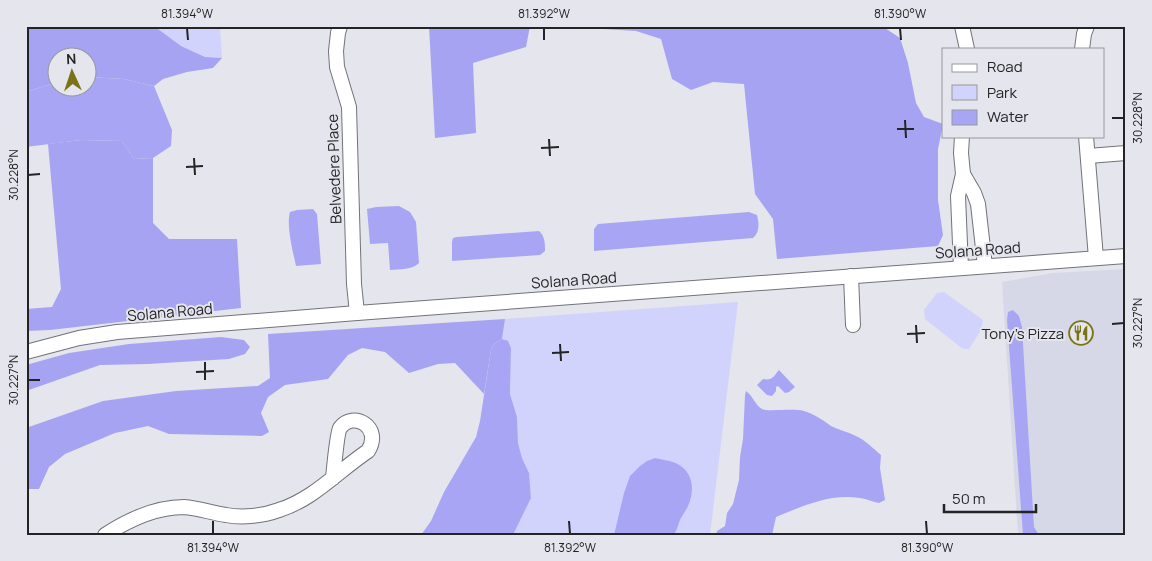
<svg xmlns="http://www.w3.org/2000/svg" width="1152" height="561" font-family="Manrope,sans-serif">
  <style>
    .built { fill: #d7d8e7 }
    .green { fill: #d2d3fd }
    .forest { fill: #a6a3f2 }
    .water { fill: #a8a6f4 }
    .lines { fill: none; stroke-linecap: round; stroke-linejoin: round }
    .minor-casing { stroke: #727379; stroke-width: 16 }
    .minor { stroke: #fff; stroke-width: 14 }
    .ticks { fill: none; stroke: #242427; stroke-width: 2 }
    .labels { text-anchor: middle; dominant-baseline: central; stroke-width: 4; stroke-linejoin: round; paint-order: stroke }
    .street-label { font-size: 15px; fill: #242427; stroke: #e5e5ed }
    .poi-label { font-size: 15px; fill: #242427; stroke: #e5e5ed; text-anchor: end }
    .neatline { fill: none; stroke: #242427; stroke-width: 2 }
    .ticks-label { font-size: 12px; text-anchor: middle; fill: #242427 }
  </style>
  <rect width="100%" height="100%" fill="#e5e5ed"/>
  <path class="built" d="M1126 269V535H1018L1002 282 1053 273Z"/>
  <g class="green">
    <path d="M154 26H220L222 58 205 57 181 46Z"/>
    <path d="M944 292 983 320 981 330 969 349H963L925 319 924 310 937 293Z"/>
    <path d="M738 302 710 535H513L531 498 529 473 522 458 518 443 517 417 510 394 511 348 502 339 505 319Z"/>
  </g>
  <g class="forest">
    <path d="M26 26H154L181 46 205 57 222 58 213 68 187 72 163 79 154 86 124 79 88 77V58H58L57 82 26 92Z"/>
    <path d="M429 26H530L526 47 473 63 476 133 435 138Z"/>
    <path d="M600 26H882L900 38 908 63 916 103 924 117 943 124 938 149V200L943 235 938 246 777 259 773 219 755 194 744 84 713 82 691 90 672 79 661 39 636 31 603 29Z"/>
    <path d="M81 140 122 141 134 159 153 158V223L169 239H237L241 308 50 330 26 331V309L52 307 61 289 48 144Z"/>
    <path d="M505 319 502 339 494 344 491 350 484 394 455 363 438 364 409 373 385 352 362 348 348 355 328 379 285 385 268 397 261 413 269 432 262 436 169 434 148 426 115 433 65 454 49 467 39 489H26V428L103 401 176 391 258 386 270 378 268 334Z"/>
    <path d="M221 337 244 340 250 347 245 354 229 359 148 364 100 365 26 391V365L69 353 129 344Z"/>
  </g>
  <g class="water">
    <path d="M88 77 124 79 154 86 172 130 171 146 153 158 134 159 122 141 81 140 26 147V92L57 82 58 88H88Z"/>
    <path d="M399 206 410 212 416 222 419 263C412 270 400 269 390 270L388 243 370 244 367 209 376 207Z"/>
    <path d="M313 209 317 214 321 264 296 266C293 252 286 225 290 212L297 210Z"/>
    <path d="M749 212 757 215C759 223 760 232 753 238L594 251V229L598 224Z"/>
    <path d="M539 231C545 236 545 244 545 251L540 255 452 261V242L453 238 457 237Z"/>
    <path d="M1013 310 1019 316 1022 327 1034 527 1039 535H1023L1007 320 1008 312Z"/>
    <path d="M502 339 508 341 511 348 510 394 517 417 518 443 522 458 529 473 531 498 513 535H421L431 521 444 492 476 437 480 421 491 350 494 344Z"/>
    <path d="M779 370 795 387 789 392 785 393 778 386 776 387V391L772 396 767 395 757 385 763 379C772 381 774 376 779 370Z"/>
    <path d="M746 391C753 396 755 405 762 409 767 412 794 408 804 411 814 414 823 420 831 426 839 430 848 432 856 436 865 440 874 449 881 455L880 468 885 500 879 503C873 502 867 499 860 498 830 493 803 506 776 517L772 535H716L717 531 725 526 727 513 733 504 739 480 740 457 743 439 745 395Z"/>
    <path d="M655 458C664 460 675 461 682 467 694 476 694 493 688 506 686 511 682 515 680 520 678 525 677 530 674 535H614L624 493 630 476 640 466 647 461Z"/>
  </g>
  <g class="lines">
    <g class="minor-casing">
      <g id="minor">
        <path d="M340 26 338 33 336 51 337 67 349 107 354 284 357 313"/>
        <path d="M962 26 967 49"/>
        <path d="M1082 49 1084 34 1087 26"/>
        <path d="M1086 136 1096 258"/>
        <path d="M1088 156 1126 153"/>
        <path d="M963 174 974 193 978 204 985 266"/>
        <path d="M961 268 958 196 963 174 961 153 962 136"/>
        <path d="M851 276 853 325"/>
        <path d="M26 352 79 338 117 332 357 313 1126 256"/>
        <path d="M105 535C128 520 156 507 184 507 198 508 212 513 226 515 242 518 263 516 279 510 314 499 338 471 368 451 383 427 353 410 340 428 337 433 334 468 333 478"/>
      </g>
    </g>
    <use href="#minor" class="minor"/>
  </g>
  <path class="ticks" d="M187 28 188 40M544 28V40M900 28 901 40M1112 118H1124M905 120 906 138M897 129H914M549 139 550 156M541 148 559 147M194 158 195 175M186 167 203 166M28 175 40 174M1112 324 1124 323M916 325 917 343M907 334 925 333M560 344 561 361M552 353 569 352M205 362V380M196 372 214 371M28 380H40M213 521V534M569 521 570 534M926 521 927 534"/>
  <defs>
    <g id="restaurant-ring" transform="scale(1.25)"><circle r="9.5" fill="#e5e5ed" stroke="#7b7316" stroke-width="1.5"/><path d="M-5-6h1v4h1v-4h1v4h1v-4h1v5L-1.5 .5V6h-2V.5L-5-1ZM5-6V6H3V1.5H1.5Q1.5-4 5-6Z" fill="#7b7316"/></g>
  </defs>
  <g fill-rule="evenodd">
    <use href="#restaurant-ring" x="1081" y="333"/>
  </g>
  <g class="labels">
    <g class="street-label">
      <text transform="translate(334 169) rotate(-92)">Belvedere Place</text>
      <text transform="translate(978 250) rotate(-4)">Solana Road</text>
      <text transform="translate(574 280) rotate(-4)">Solana Road</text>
      <text transform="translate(170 312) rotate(-5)">Solana Road</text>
    </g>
    <g class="poi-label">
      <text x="1064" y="333">Tony's Pizza</text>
    </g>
  </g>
  <rect width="1152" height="561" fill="none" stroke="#e5e5ed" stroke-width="55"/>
  <rect x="942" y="48" width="162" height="90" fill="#e5e5ed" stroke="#98989e"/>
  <rect x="952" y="64" width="25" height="8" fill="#ffffff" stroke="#98989e"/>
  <text x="987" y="72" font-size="15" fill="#242427">Road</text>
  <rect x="952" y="85" width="25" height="15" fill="#d2d3fd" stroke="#98989e"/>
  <text x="987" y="98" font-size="15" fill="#242427">Park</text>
  <rect x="952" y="110" width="25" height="15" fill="#a8a6f4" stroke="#98989e"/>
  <text x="987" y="122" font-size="15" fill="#242427">Water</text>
  <g transform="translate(72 72) rotate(357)"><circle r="24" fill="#e5e5ed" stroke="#98989e"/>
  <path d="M0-4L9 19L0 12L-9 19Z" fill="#7b7316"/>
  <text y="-8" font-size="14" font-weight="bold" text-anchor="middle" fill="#242427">N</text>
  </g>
  <path d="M944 504v8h92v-8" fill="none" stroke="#242427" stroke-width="2.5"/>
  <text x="952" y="504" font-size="15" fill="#242427" stroke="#e5e5ed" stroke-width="4" paint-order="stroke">50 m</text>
  <rect x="28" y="28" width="1096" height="506" class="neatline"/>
  <g class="ticks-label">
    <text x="187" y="18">81.394°W</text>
    <text x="544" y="18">81.392°W</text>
    <text x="900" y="18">81.390°W</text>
    <text transform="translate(1138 118) rotate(-90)" y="4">30.228°N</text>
    <text transform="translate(14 175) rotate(-90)" y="4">30.228°N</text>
    <text transform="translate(1138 323) rotate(-90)" y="4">30.227°N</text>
    <text transform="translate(14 380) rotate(-90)" y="4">30.227°N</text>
    <text x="213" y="552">81.394°W</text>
    <text x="570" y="552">81.392°W</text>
    <text x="927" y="552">81.390°W</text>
  </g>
</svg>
